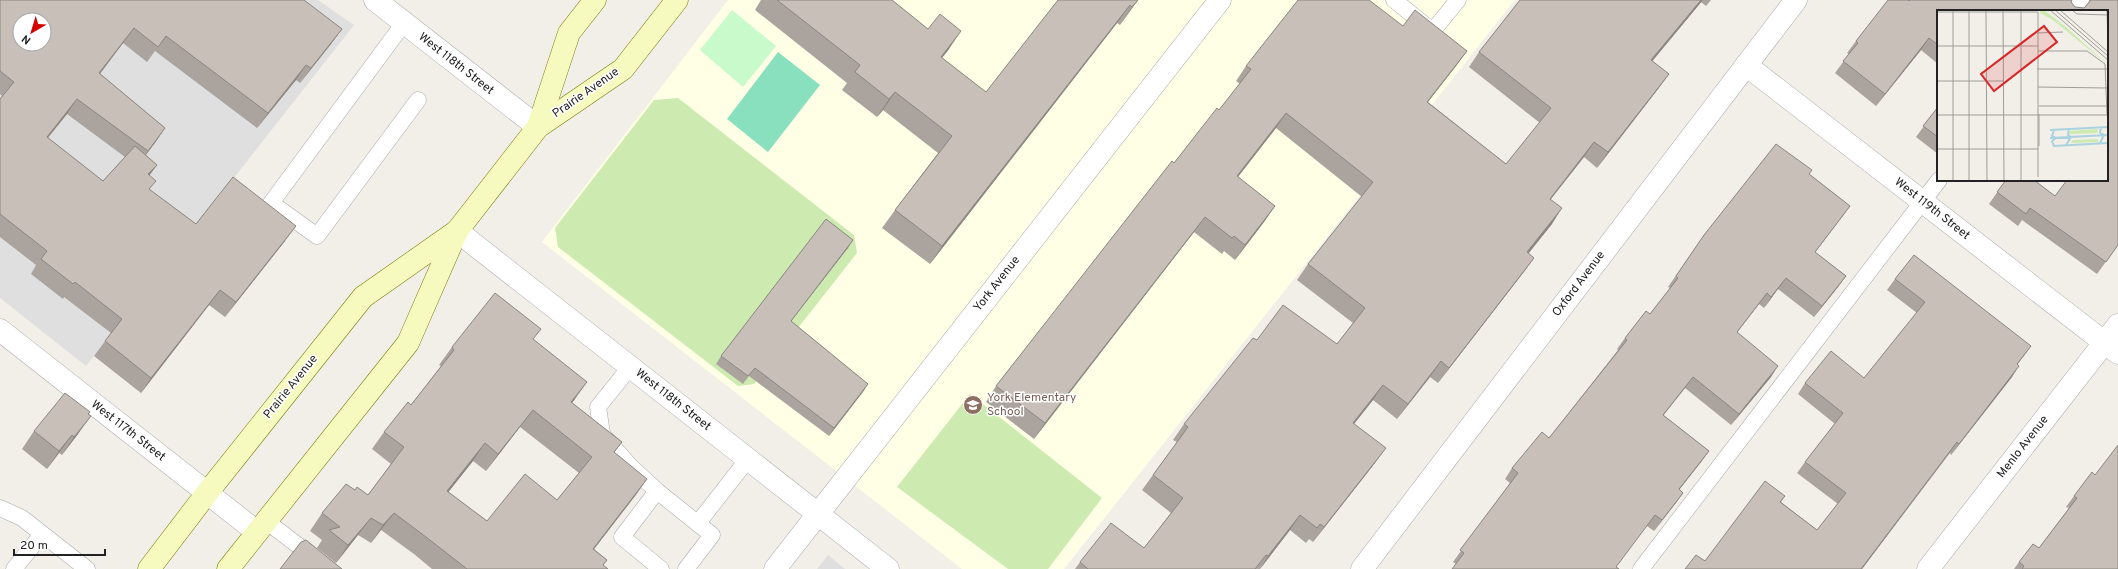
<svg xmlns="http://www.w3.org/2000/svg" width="2118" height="569" font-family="Overpass,sans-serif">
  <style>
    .residential { fill: #e0dfdf; fill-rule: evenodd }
    .education { fill: #ffffe5 }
    .grass { fill: #cdebb0 }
    .park { fill: #c8facc }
    .pitch { fill: #88e0be }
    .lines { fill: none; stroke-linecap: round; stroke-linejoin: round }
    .service-casing { stroke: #a9a9a9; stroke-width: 17 }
    .minor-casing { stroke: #a9a9a9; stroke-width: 23 }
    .tertiary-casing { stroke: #a9a9a9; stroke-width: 23 }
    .secondary-casing { stroke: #707d05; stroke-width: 23 }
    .service { stroke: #fff; stroke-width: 16 }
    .minor { stroke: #fff; stroke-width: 22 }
    .tertiary { stroke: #fff; stroke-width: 22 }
    .secondary { stroke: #f7fabf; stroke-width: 22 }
    .wall { fill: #aba49e; fill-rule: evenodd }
    .shaded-wall { fill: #8b8681 }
    .building { fill: #c7bfb8; stroke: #8b8681; fill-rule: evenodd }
    .labels { text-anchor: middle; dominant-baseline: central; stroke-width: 3; stroke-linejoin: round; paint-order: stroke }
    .street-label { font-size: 12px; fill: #222; stroke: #fff }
    .education-label { font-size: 12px; fill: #785e54; stroke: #fff; text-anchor: start }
    .inset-river { fill: none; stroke: #aad3df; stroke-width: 2 }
    .inset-road { fill: none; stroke: #9f9d99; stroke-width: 1 }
    .view { fill: #d62828; fill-opacity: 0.15; stroke: #d62828; stroke-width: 2 }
    .inset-edge { fill: none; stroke: #222; stroke-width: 2 }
  </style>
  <rect width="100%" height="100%" fill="#f2efe9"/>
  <g class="residential">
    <path d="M0 0H318L354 25 86 366 0 298ZM20 20H44V44H20Z"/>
    <path d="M828 555 845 569H817Z"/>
  </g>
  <path class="education" d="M728 0H1515L1064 569H962L542 242Z"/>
  <g class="grass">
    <path d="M678 98 854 235 857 253 754 384 738 386 558 247 555 228 654 100Z"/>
    <path d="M970 394 1102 498 1048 569H1008L897 487Z"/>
  </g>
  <path class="park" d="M732 10 776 46 743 87 700 50Z"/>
  <path class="pitch" d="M778 52 820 85 768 152 727 119Z"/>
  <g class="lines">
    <g class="service-casing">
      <g id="service">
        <path d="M1394 0 1430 29 1436 27 1458 0"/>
        <path d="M2072 11 2081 0"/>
        <path d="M404 23 271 203 317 236 418 100"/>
        <path d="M630 367 598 407 602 434 631 467 657 491 712 535 686 569"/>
        <path d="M657 491 622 537 661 569"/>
        <path d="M0 508 22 518 87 569"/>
        <path d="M266 521 329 569"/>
        <path d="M698 523 748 459"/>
        <path d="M14 569 42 534"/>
        <path d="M1641 569 1939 180"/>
      </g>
    </g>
    <g class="minor-casing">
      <g id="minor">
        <path d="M375 0 538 127"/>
        <path d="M1746 65 2118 353"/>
        <path d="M0 330 257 532"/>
        <path d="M775 569 1220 0"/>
        <path d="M1362 569 1796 0"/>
        <path d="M1928 569 2118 325"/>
      </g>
    </g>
    <g class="tertiary-casing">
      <path id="tertiary" d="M457 231 888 569"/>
    </g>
    <g class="secondary-casing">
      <g id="secondary">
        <path d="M538 127 569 33 595 0"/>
        <path d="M149 569 207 493 363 297 457 231"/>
        <path d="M228 569 408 343 457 231 538 127 623 69 677 0"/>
      </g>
    </g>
    <use href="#service" class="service"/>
    <use href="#minor" class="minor"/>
    <use href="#tertiary" class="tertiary"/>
    <use href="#secondary" class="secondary"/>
  </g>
  <g class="wall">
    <path d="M0 0 342 29 331 44 300 83 296 80 257 128 155 51 147 62 123 43 100 74 165 128 146 155 157 165 149 175 150 190 196 224 285 241 225 317 209 305 141 393 94 356 111 333 64 297 63 299 31 274 36 265 0 237V99L2 96 0 94ZM67 114 125 157 103 181 48 138Z"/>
    <path d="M761 0H892L949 49 942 58 986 92 1138 0 1120 25 1117 23 930 264 882 228 895 210 938 153 883 110 877 117 842 90 847 83 755 10Z"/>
    <path d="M1520 0H1711L1706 6 1701 2 1652 61 1669 74 1658 89 1597 168 1584 157 1551 199 1552 224 1528 253 1534 258 1523 273 1438 383 1430 377 1397 419 1373 400 1354 424 1375 463 1313 542 1309 539 1306 543 1290 530 1260 569H1075L1080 562 1144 548 1171 513 1142 490 1177 442 1173 440 1184 424 1257 340 1337 344 1353 323 1297 280 1308 264 1362 197 1276 128 1238 177 1275 206 1264 222 1235 260 1224 251 1222 254 1194 232 1034 439 986 402 996 386 1174 163 1219 110 1240 84 1236 81 1246 66 1403 26 1467 51 1456 66 1428 102 1506 164 1540 123 1469 67 1479 52Z"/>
    <path d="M2089 0H2118V245L2097 274 2022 220 2018 226 1989 204 2006 180 2055 196 2107 180V11H1938V64L1921 50 1876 106 1835 73 1849 54 1847 53 1856 41 1909 1 2071 2 2075 7 2084 8 2089 2Z"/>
    <path d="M1938 107V154L1916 137Z"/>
    <path d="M1809 174 1850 206 1815 252 1846 276 1838 287 1814 317 1778 289 1764 308 1759 304 1737 332 1771 377 1731 425 1685 388 1663 415 1709 451 1701 462 1679 490 1683 493 1675 504 1654 531 1647 526 1456 564 1453 562 1510 483 1505 479 1512 468 1549 438 1618 350 1617 349 1625 338 1650 314 1670 288 1668 287 1704 235Z"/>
    <path d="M853 240 791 321 868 384 829 436 749 376 743 384 716 364 721 356Z"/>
    <path d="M1895 279 2031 346 2017 365 2012 377 1951 455 1950 453 1862 569 1705 561 1785 496 1781 502 1817 530 1838 504 1797 473 1805 462 1835 424 1798 394 1805 383 1864 378 1917 313 1887 290Z"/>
    <path d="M533 339 575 399 572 403 622 442 614 453 647 479 635 496 594 549 607 560 603 565 608 569H432L414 554 381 530 371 543 358 535 336 563 317 548 322 540 310 531 322 513 355 490 368 495 391 464 372 449 384 432 411 405 441 366 439 365 452 347ZM520 427 579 473 557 500 487 521 448 492 473 461 486 471Z"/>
    <path d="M34 431 78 434 62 455 59 453 47 469 22 449Z"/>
    <path d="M2095 475 2118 569H2014L2019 562 2039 548 2069 508 2066 507 2074 496Z"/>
  </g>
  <g class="shaded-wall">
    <path d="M1138 0 1120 25 1132 7Z"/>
    <path d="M1701 0H1703L1640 76 1651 60Z"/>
    <path d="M1130 5 1117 23 930 264 942 246Z"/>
    <path d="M134 28 123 43 89 88 99 73Z"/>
    <path d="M342 29 331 44 300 83 311 68Z"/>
    <path d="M961 31 949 49 928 75 941 57Z"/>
    <path d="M1929 38 1921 50 1876 106 1885 94Z"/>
    <path d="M1467 51 1456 66 1416 117 1427 102Z"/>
    <path d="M306 65 296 80 257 128 268 113Z"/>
    <path d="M1669 74 1658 89 1597 168 1608 152Z"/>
    <path d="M895 92 883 110 877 117 889 99Z"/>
    <path d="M77 99 67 114 36 152 47 137Z"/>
    <path d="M1286 113 1276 128 1226 192 1237 176Z"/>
    <path d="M165 128 155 143 137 166 148 151Z"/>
    <path d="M1594 142 1584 157 1539 214 1550 199Z"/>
    <path d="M157 165 146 180 148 174Z"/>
    <path d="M1275 206 1264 222 1235 260 1245 245Z"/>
    <path d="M1850 206 1842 217 1807 263 1815 252Z"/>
    <path d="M1562 208 1552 224 1517 268 1527 252Z"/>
    <path d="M1205 217 1194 232 1034 439 1045 423Z"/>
    <path d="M296 226 285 241 225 317 236 302Z"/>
    <path d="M853 240 848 248 785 329 791 321Z"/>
    <path d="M1534 258 1523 273 1438 383 1449 368Z"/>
    <path d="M1846 276 1838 287 1814 317 1822 306Z"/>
    <path d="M1786 278 1778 289 1764 308 1771 297Z"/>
    <path d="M220 290 209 305 141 393 151 378Z"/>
    <path d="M1767 293 1759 304 1729 343 1737 332Z"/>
    <path d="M2031 346 2023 357 2009 375 2017 364Z"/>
    <path d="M1441 361 1430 377 1397 419 1408 404Z"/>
    <path d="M1778 366 1771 377 1731 425 1739 414Z"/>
    <path d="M2019 366 2012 377 1951 455 1959 444Z"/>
    <path d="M1693 377 1685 388 1655 426 1663 415Z"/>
    <path d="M587 382 575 399 559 419 571 402Z"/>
    <path d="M868 384 863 392 829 436 834 428Z"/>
    <path d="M1383 385 1373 400 1342 439 1353 423Z"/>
    <path d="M533 410 520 427 486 471 498 454Z"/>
    <path d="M91 416 78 434 62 455 74 437Z"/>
    <path d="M72 435 59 453 47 469 59 451Z"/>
    <path d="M1957 442 1862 569H1861Z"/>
    <path d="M485 443 473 461 435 509 447 491Z"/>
    <path d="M1386 448 1375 463 1313 542 1324 527Z"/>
    <path d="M1709 451 1701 462 1671 500 1679 489Z"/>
    <path d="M647 479 635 496 581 566 593 549Z"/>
    <path d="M1683 493 1675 504 1654 531 1662 520Z"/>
    <path d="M394 513 381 530 371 543 383 525Z"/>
    <path d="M1300 515 1290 530 1260 569 1268 556Z"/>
    <path d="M371 518 358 535 336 563 348 545Z"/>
  </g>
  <g class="building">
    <path d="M0 0H304L342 29 311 68 306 65 268 113 166 36 158 47 134 28 99 73 165 128 148 151 77 99 47 137 103 181 135 146 157 165 148 174 156 181 149 189 196 224 233 177 296 226 236 302 220 290 151 378 105 341 122 319 75 282 73 284 41 259 47 251 0 214V99L14 82 0 71ZM20 20H44V44H20Z"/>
    <path d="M777 0H892L928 29 940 14 961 31 941 57 986 92 1058 0H1138L1132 7 1130 5 942 246 895 210 952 136 895 92 889 99 855 72 860 65Z"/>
    <path d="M1298 0H1369L1403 26 1415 10 1467 51 1427 102 1506 164 1551 108 1479 52 1520 0H1701L1651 60 1669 74 1608 152 1594 142 1550 199 1562 208 1527 252 1534 258 1449 368 1441 361 1408 404 1383 385 1353 423 1386 448 1324 527 1320 524 1317 528 1300 515 1268 556 1266 555 1255 569H1088L1080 562 1111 523 1144 548 1183 498 1153 475 1188 427 1184 424 1253 338 1257 340 1283 305 1337 344 1365 308 1308 264 1373 182 1286 113 1237 176 1275 206 1245 245 1234 236 1232 238 1205 217 1045 423 996 386 1172 161 1174 163 1217 108 1219 110 1251 69 1246 66Z"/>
    <path d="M1888 0H1908L1909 1 1910 0H2072L2071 2 2075 7 2084 8 2091 0H2118V245L2106 262 2030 208 2026 214 1997 192 2006 180H2034L2055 196 2067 180H2107V11H1938V45L1929 38 1885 94 1843 61 1858 43 1856 41Z"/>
    <path d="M1938 107V137L1923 126Z"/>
    <path d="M1776 144 1812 170 1809 174 1850 206 1815 252 1846 276 1822 306 1786 278 1771 297 1767 293 1737 332 1778 366 1739 414 1693 377 1663 415 1709 451 1679 489 1683 493 1662 520 1655 515 1616 567 1619 569H1452L1464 553 1460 550 1518 473 1512 468 1542 432 1549 438 1627 340 1625 338 1646 311 1650 314 1678 278 1676 276 1704 235Z"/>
    <path d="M826 219 853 240 791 321 868 384 834 428 755 368 748 376 721 356Z"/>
    <path d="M1914 255 2031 346 2017 364 2019 366 1959 444 1957 442 1861 569H1685L1696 555 1705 561 1765 481 1785 496 1780 502 1817 530 1846 493 1805 462 1843 413 1805 383 1831 351 1864 378 1925 302 1895 279Z"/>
    <path d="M495 293 541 329 533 339 587 382 571 402 622 442 614 452 647 479 593 549 607 560 603 565 608 569H467L426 537 394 513 383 525 371 518 348 545 329 530 340 527 322 513 346 484 355 490 357 487 368 495 404 447 384 432 408 402 411 405 454 350 452 347ZM533 410 592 457 557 500 525 474 487 521 447 491 485 443 498 454Z"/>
    <path d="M65 393 90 412 88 414 91 416 74 437 72 435 59 451 34 431Z"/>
    <path d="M2118 445V569H2022L2024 566 2019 562 2033 544 2039 548 2077 498 2074 496 2092 472 2095 475Z"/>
    <path d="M306 540 342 569H280L301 542Z"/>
  </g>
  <defs>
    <g id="school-disc" transform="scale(1)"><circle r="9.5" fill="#8d6e63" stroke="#fff"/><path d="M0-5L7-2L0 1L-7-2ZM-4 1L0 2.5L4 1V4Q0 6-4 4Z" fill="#fff"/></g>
  </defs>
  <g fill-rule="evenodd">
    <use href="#school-disc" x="973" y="405"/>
  </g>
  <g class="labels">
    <g class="street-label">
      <text transform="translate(456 64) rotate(38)">West 118th Street</text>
      <text transform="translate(586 93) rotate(-35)">Prairie Avenue</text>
      <text transform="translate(1932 209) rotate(38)">West 119th Street</text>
      <text transform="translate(997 284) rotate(-52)">York Avenue</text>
      <text transform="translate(1579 284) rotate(-53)">Oxford Avenue</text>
      <text transform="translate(291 387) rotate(-51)">Prairie Avenue</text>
      <text transform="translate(673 400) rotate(38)">West 118th Street</text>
      <text transform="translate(128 431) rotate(38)">West 117th Street</text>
      <text transform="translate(2023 447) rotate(-52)">Menlo Avenue</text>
    </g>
    <g class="education-label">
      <text x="987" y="398">York Elementary<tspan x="987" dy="14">School</tspan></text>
    </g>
  </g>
  <g transform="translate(1937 10)">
    <rect width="171" height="171" fill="#f2efe9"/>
    <path d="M103 0H107L129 17 171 55 116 10 103 3ZM160 119 161 123 132 124 133 121ZM161 129V132L134 133 136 130Z" fill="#cdebb0"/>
    <path class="inset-river" d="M113 120 171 117M117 120 115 126 119 128 115 131 117 136 171 133M113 128 171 125M163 133 167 125 163 123 164 117M129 135 134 127 131 125 132 119"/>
    <path class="inset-road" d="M16 0V171M49 0 50 171M66 0 67 171M84 0V171M113 0 171 50M118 0 171 46M123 0 171 42M135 0 140 4 171 5M170 0 171 35M0 2H101M101 2V167M0 6V104M100 23 126 22M0 36H101M101 41H150L168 54 170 105M100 59H170M0 71H67M101 77 170 78M102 96H170M102 104V136M0 105H171M0 139H101M32 171V0"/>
    <path class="view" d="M107 16 120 32 57 81 44 64Z"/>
    <rect width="171" height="171" class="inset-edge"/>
  </g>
  <g transform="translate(32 32) rotate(218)"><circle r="19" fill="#ffffff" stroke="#a7a7a7"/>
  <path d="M0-3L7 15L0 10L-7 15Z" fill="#d40000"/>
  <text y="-6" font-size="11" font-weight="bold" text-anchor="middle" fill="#222222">N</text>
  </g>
  <path d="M14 549v6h91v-6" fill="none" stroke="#222222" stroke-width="2"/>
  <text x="20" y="549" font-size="12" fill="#222222" stroke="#ffffff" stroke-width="3" paint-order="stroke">20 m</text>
</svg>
